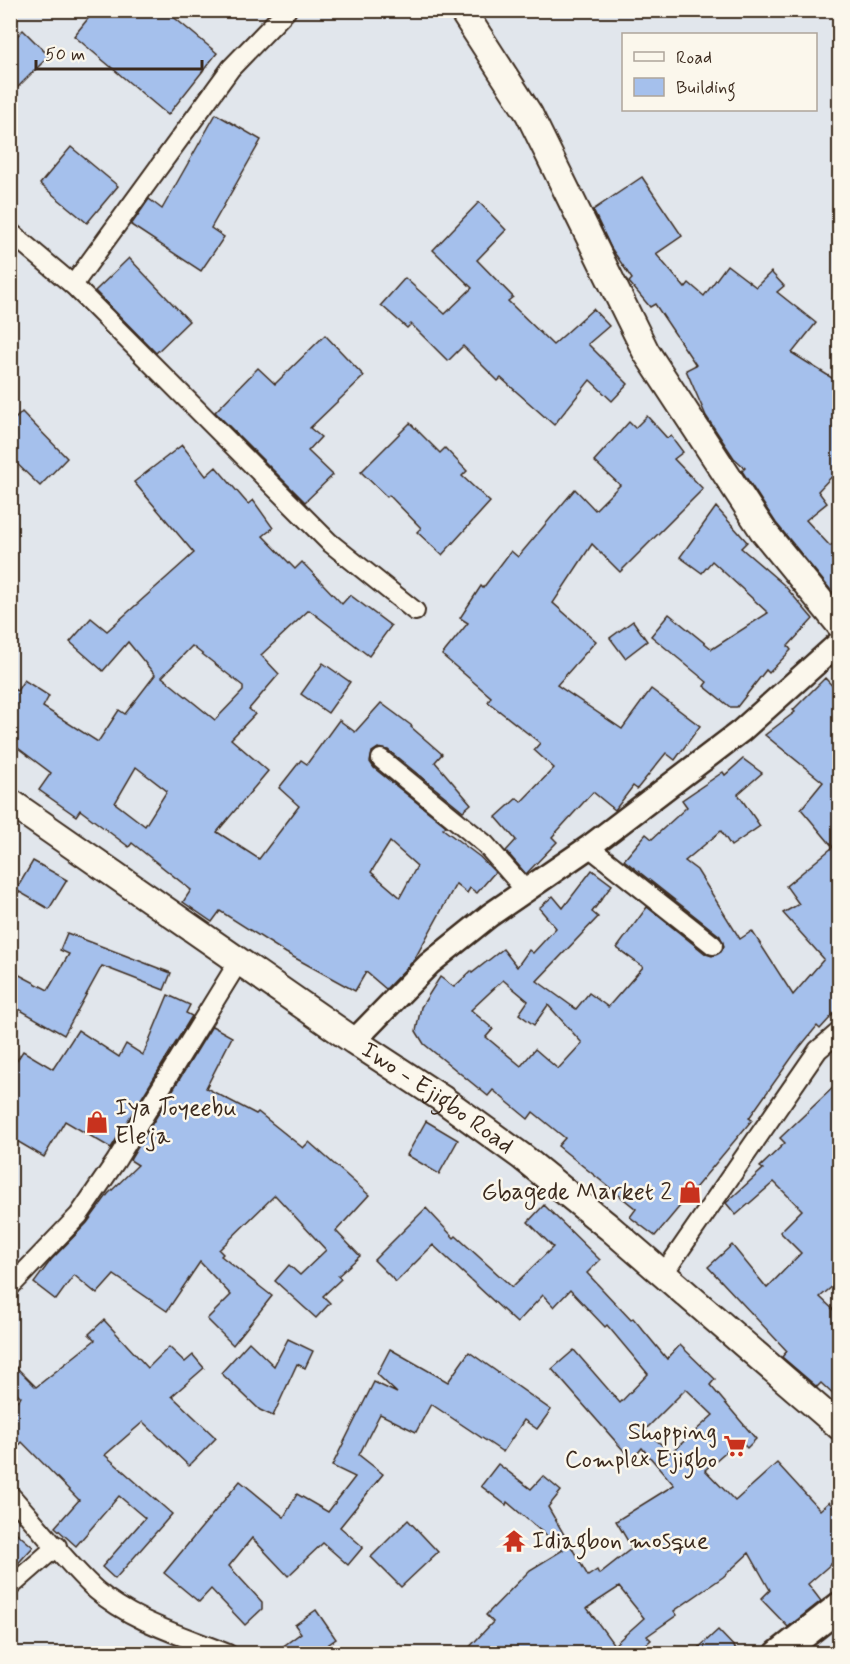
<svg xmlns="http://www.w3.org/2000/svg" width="850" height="1664" font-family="Mynerve,sans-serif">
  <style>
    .building { fill: #a5c0ec; stroke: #3b2a1e; stroke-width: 1.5; fill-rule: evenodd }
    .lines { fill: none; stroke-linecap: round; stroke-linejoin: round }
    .minor-casing { stroke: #3b2a1e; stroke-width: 22 }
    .tertiary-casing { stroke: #3b2a1e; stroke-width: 27 }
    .secondary-casing { stroke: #3b2a1e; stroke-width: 30 }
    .primary-casing { stroke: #3b2a1e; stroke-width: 32 }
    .minor { stroke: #fbf7ec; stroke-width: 18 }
    .tertiary { stroke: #fbf7ec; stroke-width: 22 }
    .secondary { stroke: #fbf7ec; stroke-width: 26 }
    .primary { stroke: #fbf7ec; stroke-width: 27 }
    .labels { text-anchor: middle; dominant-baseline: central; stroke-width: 5; stroke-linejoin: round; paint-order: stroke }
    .street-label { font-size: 24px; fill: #3b2a1e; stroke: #fbf7ec }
    .poi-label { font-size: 24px; fill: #3b2a1e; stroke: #fbf7ec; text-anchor: start }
  </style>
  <rect width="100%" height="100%" fill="#e1e6ec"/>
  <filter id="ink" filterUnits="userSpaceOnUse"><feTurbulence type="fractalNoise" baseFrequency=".0167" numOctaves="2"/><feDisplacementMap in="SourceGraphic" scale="12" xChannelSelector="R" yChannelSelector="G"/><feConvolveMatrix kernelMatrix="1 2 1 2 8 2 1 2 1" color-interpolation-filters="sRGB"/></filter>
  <g filter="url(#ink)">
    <g class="building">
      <path d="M95 10H165L217 53 168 115 74 36Z"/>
      <path d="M23 30 49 56 10 95V43Z"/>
      <path d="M216 114 261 140 211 228 224 237 201 271 131 225 149 199 162 209Z"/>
      <path d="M71 147 118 186 87 223 40 184Z"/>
      <path d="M642 177 682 236 656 254 685 288 689 283 704 296 727 265 756 287 771 272 784 286 777 292 816 323 792 353 840 383V468L818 491 827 503 806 520 830 546 840 538V589L834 594 776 523 742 471 745 468 734 458 706 416 686 370 696 365 655 304 650 307 629 282 632 279 611 248 593 210Z"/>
      <path d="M479 202 506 230 477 260 513 297 508 301 553 345 593 309 609 326 588 344 628 384 612 401 590 380 554 425 501 378 498 381 463 346 448 361 411 324 407 328 381 305 405 278 445 314 472 288 433 250Z"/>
      <path d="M129 258 189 321 156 353 95 291Z"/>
      <path d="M325 335 364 376 310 428 321 437 308 451 333 475 305 502 215 412 258 368 275 384Z"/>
      <path d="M22 412 67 458 40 486 10 457V424Z"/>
      <path d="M647 416 667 438 671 436 683 452 674 459 703 489 620 572 592 544 553 603 596 641 557 685 622 729 651 689 700 726 675 760 666 753 637 789 633 786 615 810 593 792 552 837 557 842 526 874 506 851 516 840 496 817 517 798 521 802 554 768 534 750 540 743 488 702 491 697 442 655 468 623 460 618 481 586 483 588 511 551 518 557 575 489 595 510 620 485 594 461 629 422 635 428Z"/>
      <path d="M410 423 440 453 445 448 467 471 462 476 490 502 442 555 417 532 421 528 389 495 387 497 361 472Z"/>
      <path d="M182 445 206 476 216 467 248 504 253 500 273 528 263 536 295 569 302 562 342 604 350 595 391 626 369 656 309 610 261 655 279 674 249 709 255 714 231 739 268 771 217 832 259 859 299 806 279 788 301 760 307 764 339 720 355 732 381 703 412 726 411 727 442 754 435 762 471 804 463 811 388 750 378 748 372 752 370 762 374 768 446 826 443 829 480 857 495 872 477 893 470 888 467 893 456 884 414 960 386 989 366 972 355 991 286 953 220 911 212 922 183 902 191 890 132 843 129 847 80 810 76 816 39 790 51 773 10 742V687L17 691 24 680 49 696 43 707 98 742 119 710 125 714 155 675 128 642 103 671 70 642 91 618 107 631 194 553 134 482ZM192 646 243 686V691L215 720 162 677ZM136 767 167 791 145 826 115 803ZM390 842 417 866 400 897 371 872Z"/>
      <path d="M716 507 747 542 741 548 784 585 813 619 788 646 791 650 769 673 766 670 737 707H730L704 686 707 682 651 636 669 614 712 649 768 613 712 561 702 573 680 557Z"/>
      <path d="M633 621 647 641 625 658 610 638Z"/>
      <path d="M323 663 350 682 328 713 301 694Z"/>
      <path d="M825 678 840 694V1007L820 1029 817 1026 795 1053 749 1118 752 1120 655 1236 630 1217 636 1209 558 1146 565 1138 533 1112 528 1119 493 1090 488 1096 424 1044 416 1031 421 1007 440 977 454 987 471 971 472 973 503 949 517 967 529 950 533 953 556 928 539 908 553 896 563 908 592 870 612 885 592 912 598 917 537 981 576 1009 589 993 608 1007 643 967 617 948 647 907 706 954 712 956 721 952 724 946 720 936 624 860 646 834 652 839 687 807 682 800 723 772 725 775 743 759 762 773 738 794 760 826 731 846 721 831 685 861 697 870 740 939 752 931 793 995 824 959 783 913 799 904 786 886 833 847 801 809 823 782 765 735 795 712 793 710ZM503 980 528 1001 519 1014 534 1025 548 1005 582 1043 558 1069 535 1049 521 1066 486 1037 493 1029 471 1010Z"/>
      <path d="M33 861 67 880 49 909 16 890Z"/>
      <path d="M67 933 171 973 164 990 102 966 64 1035 10 1004V970L48 990 69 954 60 950Z"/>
      <path d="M168 995 190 1005 186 1013 192 1016 111 1148 65 1121 44 1157 10 1137V1071L23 1051 53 1069 78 1030 119 1057 126 1044 143 1055Z"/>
      <path d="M212 1026 232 1037 206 1088 256 1114 258 1112 303 1148 309 1142 369 1195 336 1231 360 1256 338 1276 341 1279 323 1296 330 1303 316 1318 275 1281 289 1265 300 1275 326 1250 275 1195 219 1250 223 1254 221 1256 272 1296 233 1345 207 1319 231 1295 200 1262 167 1311 114 1275 97 1294 74 1275 56 1300 34 1283 51 1260 87 1223 108 1194 138 1165 130 1160Z"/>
      <path d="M840 1081V1280L820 1297 840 1316V1401L821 1383 817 1387 782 1357 787 1351 708 1267 732 1245 767 1288 801 1253 780 1232 802 1210 774 1182 736 1215 726 1203 763 1169 760 1167 785 1143 780 1138Z"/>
      <path d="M426 1121 458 1140 439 1174 407 1155Z"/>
      <path d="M544 1205 600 1260 587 1273 631 1320 633 1318 667 1359 680 1345 715 1379 710 1385 756 1439 747 1448 739 1440 705 1470 735 1501 777 1463 820 1510 829 1502 840 1515V1556L808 1584 821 1601 788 1627 761 1599 770 1590 749 1553 723 1577 674 1611 677 1615 647 1636 651 1640 636 1653H464L493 1622 486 1615 530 1570 563 1550 507 1502 506 1505 481 1486 498 1464 531 1489 543 1476 561 1491 548 1507 588 1576 597 1570 599 1574 632 1548 616 1521 674 1485 642 1448 632 1460 552 1369 574 1350 620 1403 648 1374 607 1325 605 1327 570 1290 554 1307 543 1295 517 1323 433 1245 396 1282 374 1260 426 1208 454 1238 456 1236 512 1287 553 1247 528 1222ZM686 1389 713 1415 671 1453 645 1430ZM619 1587 644 1618 614 1645 587 1608Z"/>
      <path d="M104 1320 148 1368 169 1347 185 1362 193 1355 204 1368 172 1396 216 1438 189 1466 143 1422 105 1455 172 1514 115 1579 102 1567 145 1518 119 1496 76 1546 55 1527 79 1500 22 1442 10 1456V1407L21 1397 10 1386V1361L36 1387 95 1340 89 1334Z"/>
      <path d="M288 1339 313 1351 305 1368 297 1364 273 1416 260 1410 221 1373 249 1342 274 1366Z"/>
      <path d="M390 1349 448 1382 469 1352 551 1410 537 1429 524 1420 503 1452 431 1404 416 1432 380 1414 359 1455 383 1474 340 1527 363 1547 348 1565 323 1543 288 1576 252 1538 229 1566 262 1602V1609L245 1625 211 1589 199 1602 164 1573 240 1481 284 1517 297 1494 328 1512 355 1477 332 1466 374 1382 397 1393 377 1374Z"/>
      <path d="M408 1520 438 1552 401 1587 371 1557Z"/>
      <path d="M10 1527 33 1547 10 1572Z"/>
      <path d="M316 1610 336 1639 316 1653H274L301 1633 295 1625Z"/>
      <path d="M718 1630 740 1653H693Z"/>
    </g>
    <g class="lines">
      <g class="minor-casing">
        <g id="minor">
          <path d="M10 232 73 285 329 542 415 611"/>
          <path d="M73 285 231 68 287 10"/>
          <path d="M381 759 485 844 527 892"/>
          <path d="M589 847 713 945"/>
          <path d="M664 1273 818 1050 840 1031"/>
          <path d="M10 1287 79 1215 116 1161 239 961"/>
          <path d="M10 1495C37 1524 68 1565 96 1590 133 1622 184 1636 228 1654"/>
          <path d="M10 1587 57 1546"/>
        </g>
      </g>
      <g class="tertiary-casing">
        <path id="tertiary" d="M354 1041 429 964 490 915 589 847 741 731 840 642"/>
      </g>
      <g class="secondary-casing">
        <g id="secondary">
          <path d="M462 10 529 114 646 352 764 532 840 625"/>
          <path id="s1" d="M10 802 354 1041 441 1098 521 1156 610 1228 840 1427"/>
        </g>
      </g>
      <g class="primary-casing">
        <path id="primary" d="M779 1654 840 1606"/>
      </g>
      <use href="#minor" class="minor"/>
      <use href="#tertiary" class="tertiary"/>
      <use href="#secondary" class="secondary"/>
      <use href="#primary" class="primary"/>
    </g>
  </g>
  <defs>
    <g id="shop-bare" transform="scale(1.8)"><path d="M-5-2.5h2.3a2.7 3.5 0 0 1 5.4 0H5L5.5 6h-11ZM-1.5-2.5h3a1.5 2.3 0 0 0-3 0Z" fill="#c8321e" stroke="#fbf7ec" stroke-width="2.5" paint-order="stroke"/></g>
    <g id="supermarket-bare" transform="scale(1.8)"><path d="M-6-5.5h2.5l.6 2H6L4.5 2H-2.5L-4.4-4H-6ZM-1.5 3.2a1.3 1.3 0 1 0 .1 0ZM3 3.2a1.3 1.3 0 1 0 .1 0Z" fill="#c8321e" stroke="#fbf7ec" stroke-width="2.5" paint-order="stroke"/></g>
    <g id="temple-bare" transform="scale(1.8)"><path d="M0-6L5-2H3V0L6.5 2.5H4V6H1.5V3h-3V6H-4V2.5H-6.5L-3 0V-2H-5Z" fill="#c8321e" stroke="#fbf7ec" stroke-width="2.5" paint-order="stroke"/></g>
  </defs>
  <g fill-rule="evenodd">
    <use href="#shop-bare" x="97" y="1122"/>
    <use href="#shop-bare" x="690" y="1192"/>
    <use href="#supermarket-bare" x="735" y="1446"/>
    <use href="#temple-bare" x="514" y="1541"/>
  </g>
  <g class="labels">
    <g class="street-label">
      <text stroke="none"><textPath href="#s1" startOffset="520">Iwo - Ejigbo Road</textPath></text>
    </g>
    <g class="poi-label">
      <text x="115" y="1108">Iya Toyeebu<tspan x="115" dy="28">Eleja</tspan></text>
      <text x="672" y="1192" text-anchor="end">Gbagede Market 2</text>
      <text x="717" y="1432" text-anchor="end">Shopping<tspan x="717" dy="28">Complex Ejigbo</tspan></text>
      <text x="532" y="1541">Idiagbon mosque</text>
    </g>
  </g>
  <rect width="850" height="1664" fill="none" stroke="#fbf7ec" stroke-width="36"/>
  <rect x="18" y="18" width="814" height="1628" fill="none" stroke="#3b2a1e" stroke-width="2" filter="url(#ink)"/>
  <rect x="622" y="33" width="195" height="78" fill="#fbf7ec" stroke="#aea59a" stroke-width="1.5"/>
  <rect x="634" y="52" width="30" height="9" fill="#fbf7ec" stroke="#aea59a" stroke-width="1.5"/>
  <text x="676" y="63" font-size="18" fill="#3b2a1e">Road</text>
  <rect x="634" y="78" width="30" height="18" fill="#a5c0ec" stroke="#aea59a" stroke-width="1.5"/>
  <text x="676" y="93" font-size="18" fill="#3b2a1e">Building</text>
  <path d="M36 60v9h166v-9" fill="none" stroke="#3b2a1e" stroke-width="3"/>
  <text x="45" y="60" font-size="18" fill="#3b2a1e" stroke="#fbf7ec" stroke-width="4.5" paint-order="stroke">50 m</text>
</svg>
